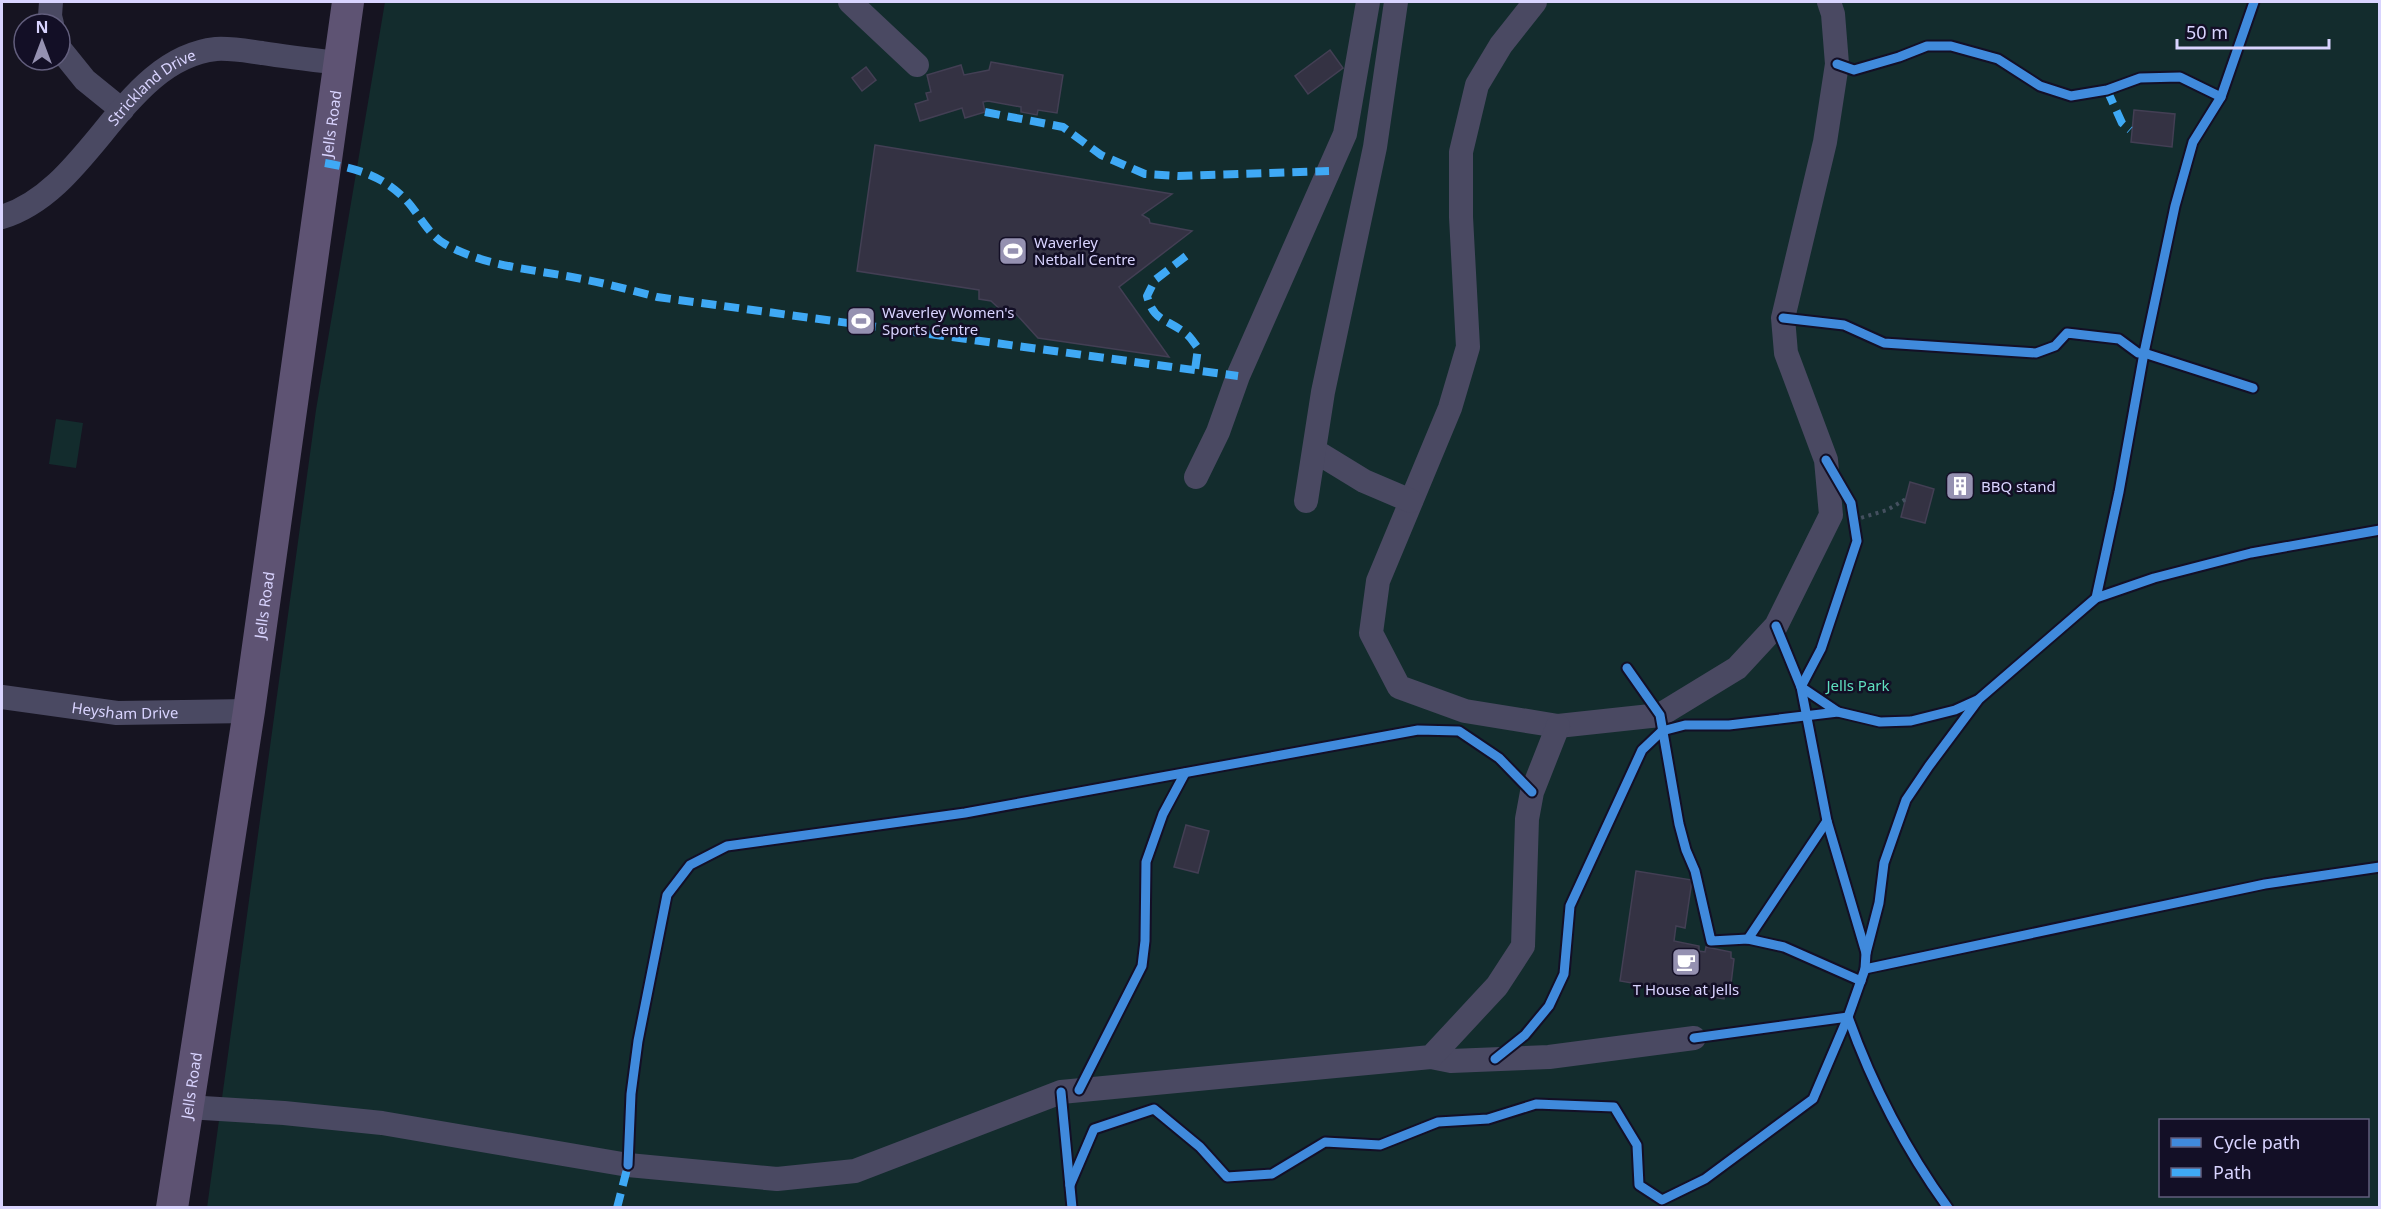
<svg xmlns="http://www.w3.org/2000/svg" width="2381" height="1209" font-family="'Noto Sans',sans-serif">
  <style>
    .green { fill: #132c2d; fill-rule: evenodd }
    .building { fill: #343243; stroke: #433f54; stroke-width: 1.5 }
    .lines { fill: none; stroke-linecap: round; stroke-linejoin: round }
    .path { stroke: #44505f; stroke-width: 4; stroke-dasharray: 3 4.5; stroke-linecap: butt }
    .minor { stroke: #4a4962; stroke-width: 24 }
    .major { stroke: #5e5373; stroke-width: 32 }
    .quiet { stroke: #3fa9f5; stroke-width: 8; stroke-dasharray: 15 8; stroke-linecap: butt }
    .cycleway-casing { stroke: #130f26; stroke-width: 13 }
    .cycleway { stroke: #408adc; stroke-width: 9 }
    .labels { text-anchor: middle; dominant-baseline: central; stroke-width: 5; stroke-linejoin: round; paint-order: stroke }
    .street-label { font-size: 15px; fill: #d9d4ff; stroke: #130f26 }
    .poi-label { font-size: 15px; fill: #d9d4ff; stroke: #130f26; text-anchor: start }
    .park-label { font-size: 15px; fill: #5fe0c0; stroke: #130f26 }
  </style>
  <rect width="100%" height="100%" fill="#161421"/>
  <g class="green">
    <path d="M385 2H2379V1207L207 1208 316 410ZM2160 1120H2368V1196H2160Z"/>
    <path d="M56 419 83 423 76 468 49 464Z"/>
  </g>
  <g class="building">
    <path d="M1330 50 1343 68 1308 94 1295 76Z"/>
    <path d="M991 62 1063 75 1057 113 1038 110 1037 115 1021 112V107L988 101 983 102 985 112 965 118 962 108 920 121 915 104 928 100 926 93 931 92 927 75 961 65 964 75 989 70Z"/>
    <path d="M866 67 876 80 862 91 852 78Z"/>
    <path d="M2134 110 2175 114 2172 147 2131 142Z"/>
    <path d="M875 145 1172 194 1142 215 1149 219 1150 223 1192 231 1119 287 1169 357 1038 338 1016 314 1002 311 991 301 979 299V290L857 271Z"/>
    <path d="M1910 482 1934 489 1925 523 1901 517Z"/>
    <path d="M1186 825 1209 831 1198 873 1174 867Z"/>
    <path d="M1636 871 1692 880 1685 928 1676 926 1674 941 1699 946V951L1705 952 1706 947 1731 952V958L1734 959 1730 992H1725L1724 999 1620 981Z"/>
  </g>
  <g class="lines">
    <path class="path" d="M1854 520 1887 510 1906 499"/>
    <g class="minor">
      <path d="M51 2 50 16 52 24"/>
      <path d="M850 2 917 65"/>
      <path d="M1535 2 1501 45 1477 85 1461 152V217L1468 347 1450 408 1378 581 1371 633 1399 687 1465 711 1558 726 1660 715 1737 668 1776 626 1831 515 1826 460 1786 353 1783 318 1825 142 1837 64 1833 14 1829 2"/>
      <path d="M60 49 85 80 122 110"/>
      <path id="s1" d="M2 217C91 190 123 59 216 49 231 48 247 51 262 53 287 57 313 60 339 63"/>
      <path d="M1315 451 1364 481 1411 501"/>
      <path d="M1196 477 1218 432 1238 376 1345 134 1368 2"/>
      <path d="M1306 501 1323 392 1375 147 1396 2"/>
      <path id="s2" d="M2 697 117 713 249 711"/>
      <path d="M1431 1057 1451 1061 1549 1057 1694 1038"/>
      <path d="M187 1107 284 1113 382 1123 628 1165 777 1179 855 1171 1061 1092 1431 1057 1497 986 1523 946 1527 819 1532 792 1558 726"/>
    </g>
    <path class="major" id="s3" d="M172 1208 249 711 348 2"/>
    <g class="quiet">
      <path d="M2107 90 2122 123 2130 130"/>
      <path d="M985 112 1063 127 1101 155 1145 174 1178 176 1329 171"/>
      <path d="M325 163C354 168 381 175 403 197 418 211 426 233 445 244 486 267 532 269 577 278 604 283 631 290 657 297L1238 376"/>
      <path d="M1186 256 1155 280 1147 296C1154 322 1166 318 1185 333 1190 336 1194 343 1198 348L1195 370"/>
      <path d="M617 1208 628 1165"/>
    </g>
    <g class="cycleway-casing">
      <g id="cycleway">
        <path d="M1837 64 1854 70 1899 57 1927 46H1951L1998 59 2040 86 2071 96 2107 90 2140 78 2180 77 2221 97"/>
        <path d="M1783 318 1844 325 1884 343 2036 353 2055 346 2067 333 2119 339 2138 353H2144L2253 388"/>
        <path d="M1826 460 1851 503 1857 541 1821 649 1801 687 1838 712"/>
        <path d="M2096 598 2119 492 2144 353 2175 206 2193 142 2221 97 2254 2"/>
        <path d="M1776 626 1801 687 1827 821 1866 953"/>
        <path d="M1627 668 1660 715 1679 824 1686 850 1695 871 1711 941 1748 939 1784 947 1861 981"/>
        <path d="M1748 939 1827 821"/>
        <path d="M1865 969 2265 884 2380 867"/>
        <path d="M1848 1017C1872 1084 1906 1150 1948 1208"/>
        <path d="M1694 1038 1848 1017"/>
        <path d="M1495 1059 1525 1035 1549 1006 1564 974 1570 906 1642 750 1662 731 1685 725H1729L1838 712 1880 722 1911 721 1955 710 1977 700"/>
        <path d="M1079 1090 1142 966 1145 941 1146 862 1163 814 1185 773"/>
        <path d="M1061 1092 1072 1208"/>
        <path d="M628 1165 631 1094 638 1041 667 895 690 865 727 846 965 813 1418 730 1459 731 1499 758 1532 792"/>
        <path d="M1070 1185 1094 1129 1154 1109 1200 1147 1227 1177 1272 1174 1325 1142 1380 1145 1438 1122 1488 1119 1536 1104 1614 1107 1637 1145 1639 1185 1662 1200 1705 1179 1813 1099 1848 1017 1865 969 1866 953 1879 903 1884 863 1906 800 1929 766 1979 699 2096 598 2154 578 2251 553 2380 530"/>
      </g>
    </g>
    <use href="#cycleway" class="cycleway"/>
  </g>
  <defs>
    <g id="stadium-square" transform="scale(1.5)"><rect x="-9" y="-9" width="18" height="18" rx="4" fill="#9591b1" stroke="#130f26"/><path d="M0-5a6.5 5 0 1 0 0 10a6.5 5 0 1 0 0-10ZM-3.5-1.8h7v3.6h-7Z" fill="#fff"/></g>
    <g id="building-square" transform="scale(1.5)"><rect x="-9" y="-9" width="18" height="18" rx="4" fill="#9591b1" stroke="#130f26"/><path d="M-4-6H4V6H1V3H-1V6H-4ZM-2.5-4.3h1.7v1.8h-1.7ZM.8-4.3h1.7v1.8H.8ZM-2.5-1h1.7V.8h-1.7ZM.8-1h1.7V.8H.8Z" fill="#fff"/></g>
    <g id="cafe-square" transform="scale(1.5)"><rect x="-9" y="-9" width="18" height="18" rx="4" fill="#9591b1" stroke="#130f26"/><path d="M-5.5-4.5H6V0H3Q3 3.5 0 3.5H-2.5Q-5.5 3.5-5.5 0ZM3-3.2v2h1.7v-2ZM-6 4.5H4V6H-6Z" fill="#fff"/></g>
  </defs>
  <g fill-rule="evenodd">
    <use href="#stadium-square" x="1013" y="251"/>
    <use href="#stadium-square" x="861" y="321"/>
    <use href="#building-square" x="1960" y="486"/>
    <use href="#cafe-square" x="1686" y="962"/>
  </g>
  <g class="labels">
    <g class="street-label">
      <text stroke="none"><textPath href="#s1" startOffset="201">Strickland Drive</textPath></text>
      <text stroke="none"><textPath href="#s3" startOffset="1096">Jells Road</textPath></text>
      <text stroke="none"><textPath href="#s3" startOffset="610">Jells Road</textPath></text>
      <text stroke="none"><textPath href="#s2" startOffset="124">Heysham Drive</textPath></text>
      <text stroke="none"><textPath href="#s3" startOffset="124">Jells Road</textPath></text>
    </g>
    <g class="poi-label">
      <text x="1034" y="242">Waverley<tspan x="1034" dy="17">Netball Centre</tspan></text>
      <text x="882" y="312">Waverley Women's<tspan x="882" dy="17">Sports Centre</tspan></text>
      <text x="1981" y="486">BBQ stand</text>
      <text x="1686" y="989" text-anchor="middle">T House at Jells</text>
    </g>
    <g class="park-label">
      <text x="1858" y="685">Jells Park</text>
    </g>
  </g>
  <rect width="2381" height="1209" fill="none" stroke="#d9d4ff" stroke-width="6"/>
  <rect x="2159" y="1119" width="210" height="78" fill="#130f26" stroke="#625e7d" stroke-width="1.5"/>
  <rect x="2171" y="1138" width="30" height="9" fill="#408adc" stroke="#625e7d" stroke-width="1.5"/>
  <text x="2213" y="1149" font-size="18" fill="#d9d4ff">Cycle path</text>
  <rect x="2171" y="1168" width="30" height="9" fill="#3fa9f5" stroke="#625e7d" stroke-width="1.5"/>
  <text x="2213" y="1179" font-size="18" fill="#d9d4ff">Path</text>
  <g transform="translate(42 42)"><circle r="28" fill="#130f26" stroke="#625e7d" stroke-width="1.5"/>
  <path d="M0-4.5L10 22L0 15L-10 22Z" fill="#9591b1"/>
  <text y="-9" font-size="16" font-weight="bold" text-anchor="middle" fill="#d9d4ff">N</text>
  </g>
  <path d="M2177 39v9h152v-9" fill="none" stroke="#d9d4ff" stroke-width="3"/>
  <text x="2186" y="39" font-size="18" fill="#d9d4ff" stroke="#130f26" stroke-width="4.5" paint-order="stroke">50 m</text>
</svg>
